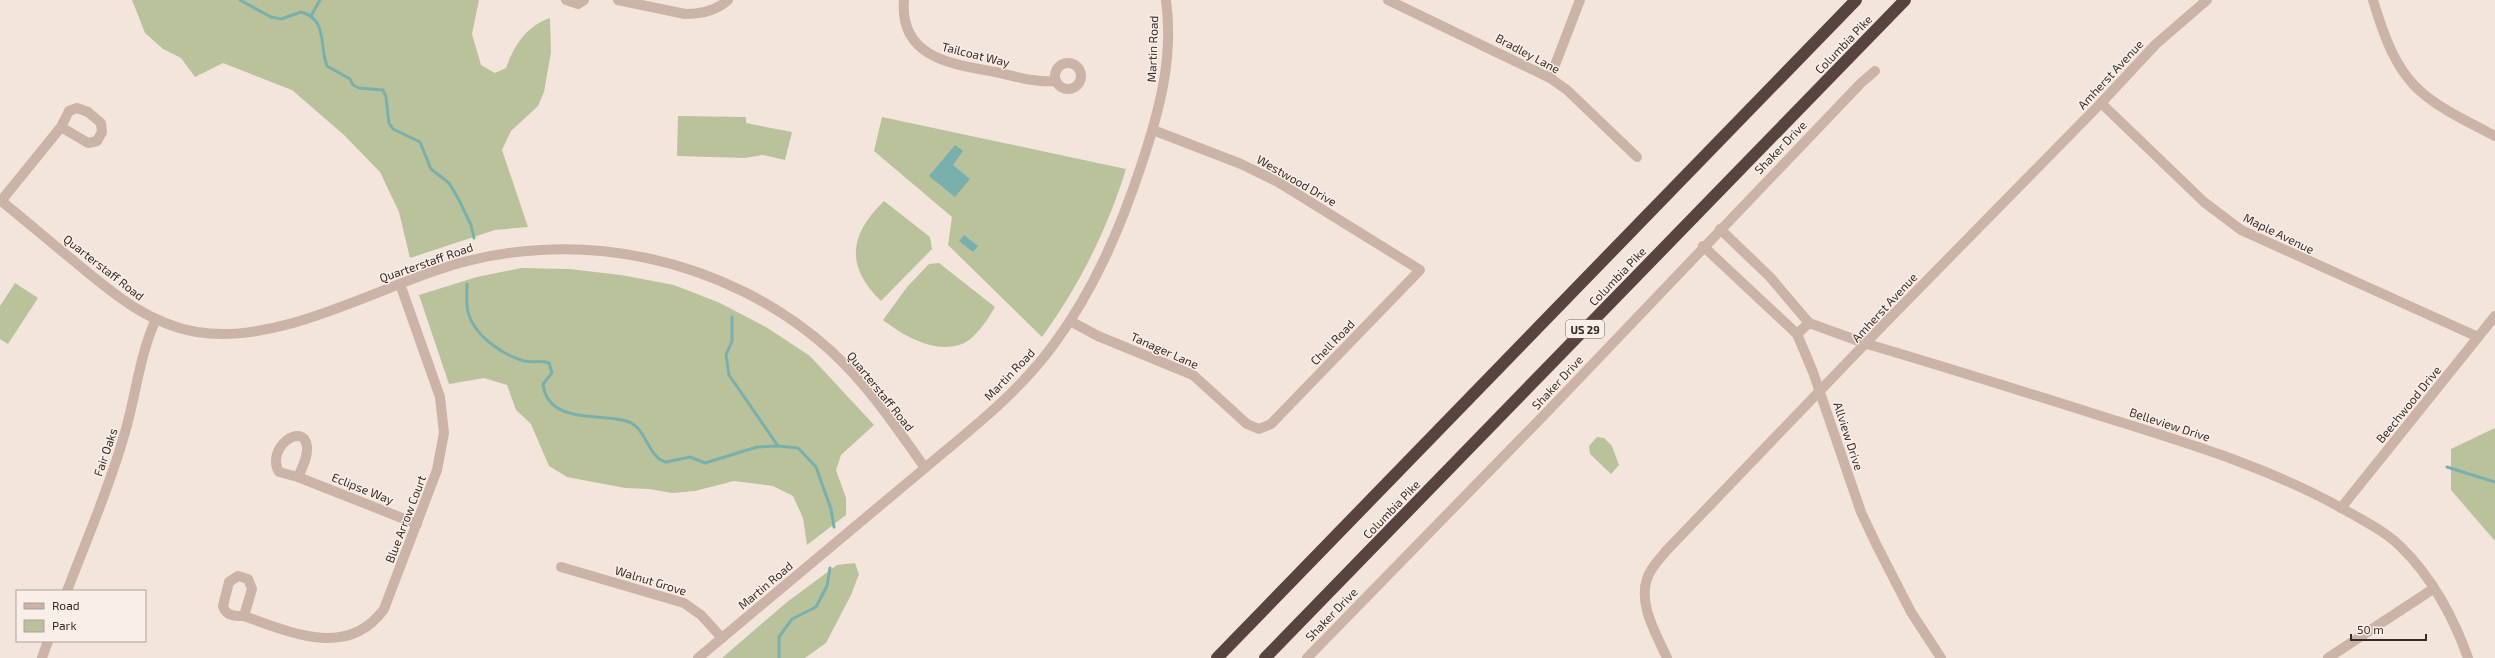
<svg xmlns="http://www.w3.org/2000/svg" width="2495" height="658" font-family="'Exo 2',sans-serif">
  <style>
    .green { fill: #bac29b }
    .water { fill: #7ab0ac }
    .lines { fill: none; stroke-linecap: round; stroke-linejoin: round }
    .stream { stroke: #7ab0ac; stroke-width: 3 }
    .minor { stroke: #cbb3a7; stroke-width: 10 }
    .tertiary { stroke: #cbb3a7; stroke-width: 10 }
    .motorway { stroke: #58433f; stroke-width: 12 }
    .labels { text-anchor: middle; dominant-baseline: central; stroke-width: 3; stroke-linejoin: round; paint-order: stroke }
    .shield { fill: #faefe8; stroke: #726662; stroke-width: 1 }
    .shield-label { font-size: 11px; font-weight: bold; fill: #372b28 }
    .street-label { font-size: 12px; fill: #372b28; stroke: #faefe8 }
  </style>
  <rect width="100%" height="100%" fill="#f3e5db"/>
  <g class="green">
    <path d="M132 0H479L472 34 481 65 495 73 506 68C514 46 526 26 550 18L551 52 544 92 538 106 511 131 502 150 528 227 495 230 410 258 399 212 380 172 344 135 292 90 223 63 195 77 181 58 163 49 145 33Z"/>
    <path d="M678 116 746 117V123L792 132 785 160 763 155 745 158 677 156Z"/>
    <path d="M882 117 1126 169C1107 230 1079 286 1042 337L948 245 952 217 874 151Z"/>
    <path d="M884 201 930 237 932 249 881 301C845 266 849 235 884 201Z"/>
    <path d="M939 263 995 307C988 319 976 338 962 344 934 354 904 336 883 320L907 287 929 264Z"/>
    <path d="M521 268 569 269 621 275 674 285 720 303 766 327 810 356 874 425 841 455 836 470 846 498V515L807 545 803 518 793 496 773 486 734 481 695 491 672 493 649 489 625 488 567 477 549 466 531 424 516 410 507 385 484 378 449 384 419 295 477 277Z"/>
    <path d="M15 283 38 298 8 344 0 339V306Z"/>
    <path d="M2495 428V541L2451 490V449Z"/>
    <path d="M1597 437 1604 438 1612 446 1619 465 1611 474 1590 454 1589 446Z"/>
    <path d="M855 563 859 574 851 595 826 643 805 658H722L787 602 837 565Z"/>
  </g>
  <g class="water">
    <path d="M955 145 963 151 953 165 970 179 955 197 929 176Z"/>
    <path d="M964 235 978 246 973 252 959 241Z"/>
  </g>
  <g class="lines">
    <g class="stream">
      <path d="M240 0 271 17 281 19 301 12C328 19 319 46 327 66L350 79 353 85 359 88 383 90 386 97 389 123 393 129 420 142 431 169 449 183 459 200 471 225 474 238"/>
      <path d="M311 16 320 0"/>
      <path d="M467 284C467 293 466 303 468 312 474 336 503 355 524 361 532 363 540 360 549 363L552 373 543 384C548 426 603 412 629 422 647 429 648 458 666 462L690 457 705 463 757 447 778 446 798 448 816 467 831 509 834 527"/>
      <path d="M732 317V341L726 355 729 375 778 446"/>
      <path d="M2447 467 2495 482"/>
      <path d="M779 658V637L792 619 816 607 827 586 830 568"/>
    </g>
    <g class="minor">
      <path d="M566 0 578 4 584 0"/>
      <path d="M618 0 685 14C701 14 716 11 728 0"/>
      <path d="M904 0C899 58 952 64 995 72 1015 76 1035 83 1056 81"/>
      <path d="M1388 0 1550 78 1567 90 1637 157"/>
      <path d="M2373 0C2399 87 2417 96 2495 136"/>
      <circle cx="1068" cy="76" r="13"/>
      <path d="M1550 78 1580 0"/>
      <path d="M2101 103 2204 202 2241 230 2478 337"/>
      <path d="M1 201 61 127 69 111 77 108 88 112 101 123 102 132 97 141 88 143 61 127"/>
      <path d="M1720 229 1770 277 1809 323"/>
      <path d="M1703 246 1797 334 1813 372 1861 512 1876 544 1911 612 1941 658"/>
      <path d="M1070 321 1098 336 1193 375 1247 424 1259 429 1271 424 1420 270 1278 182 1241 164 1153 130"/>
      <path d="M1797 334 1809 323 1867 344C1946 367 2025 392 2104 417 2187 443 2269 467 2345 510 2364 521 2385 531 2401 547 2431 576 2454 618 2468 658"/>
      <path d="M298 477C302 468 308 457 307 447 304 420 265 448 279 472L298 477 417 524"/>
      <path d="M2341 508 2495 316"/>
      <path d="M561 567 684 603 701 615 722 638"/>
      <path d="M67 591C86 541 108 491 123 439 136 398 138 359 156 319"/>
      <path d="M244 616C234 616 226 616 223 606L229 582 238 576 248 579 252 589 244 616C294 634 349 658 384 609L437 470 444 433 440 397 400 284"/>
      <path d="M42 658 48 641"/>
      <path d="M1307 658 1547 412 1861 83 1875 71"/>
      <path d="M1667 658C1657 635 1638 605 1647 579 1650 568 1660 559 1666 551L1885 323 2101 103 2156 44 2207 0"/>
      <path d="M2328 658 2433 589"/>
    </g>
    <g class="tertiary">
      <path d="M0 200C25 220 49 241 74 261 111 292 148 324 197 332 273 345 366 294 437 270 571 224 726 256 831 351 868 385 896 427 925 468"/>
      <path d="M698 658C772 596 846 535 919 473 967 432 1017 395 1054 344 1094 290 1120 229 1141 166 1159 112 1174 58 1166 0"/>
    </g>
    <g class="motorway">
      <path d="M1217 658 1856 0"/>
      <path d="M1265 658 1905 0"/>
    </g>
  </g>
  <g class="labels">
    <rect class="shield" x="1566" y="320" width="38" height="18" rx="3"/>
    <g class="shield-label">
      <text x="1585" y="329">US 29</text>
    </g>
    <g class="street-label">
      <text transform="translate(1843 44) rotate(-46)">Columbia Pike</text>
      <text transform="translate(1152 49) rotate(-88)">Martin Road</text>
      <text transform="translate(1528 53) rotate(28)">Bradley Lane</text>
      <text transform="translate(976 54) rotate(14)">Tailcoat Way</text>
      <text transform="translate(2110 74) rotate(-47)">Amherst Avenue</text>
      <text transform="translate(1780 147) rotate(-46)">Shaker Drive</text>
      <text transform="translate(1297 180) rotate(30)">Westwood Drive</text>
      <text transform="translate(2279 233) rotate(26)">Maple Avenue</text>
      <text transform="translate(426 262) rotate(-19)">Quarterstaff Road</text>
      <text transform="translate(104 267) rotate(38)">Quarterstaff Road</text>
      <text transform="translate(1617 276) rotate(-46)">Columbia Pike</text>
      <text transform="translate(1884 307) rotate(-47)">Amherst Avenue</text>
      <text transform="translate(1332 342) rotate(-46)">Chell Road</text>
      <text transform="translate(1165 350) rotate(24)">Tanager Lane</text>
      <text transform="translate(1009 374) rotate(-46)">Martin Road</text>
      <text transform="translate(1557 382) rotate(-47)">Shaker Drive</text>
      <text transform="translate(881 391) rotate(51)">Quarterstaff Road</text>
      <text transform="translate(2408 404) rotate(-51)">Beechwood Drive</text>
      <text transform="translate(2170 424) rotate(18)">Belleview Drive</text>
      <text transform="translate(1849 436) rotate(72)">Allview Drive</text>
      <text transform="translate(105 452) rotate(-71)">Fair Oaks</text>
      <text transform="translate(363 488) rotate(22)">Eclipse Way</text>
      <text transform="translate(1391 509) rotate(-46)">Columbia Pike</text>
      <text transform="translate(405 519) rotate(-69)">Blue Arrow Court</text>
      <text transform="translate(651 580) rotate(17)">Walnut Grove</text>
      <text transform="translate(765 585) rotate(-40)">Martin Road</text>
      <text transform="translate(1331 614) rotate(-46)">Shaker Drive</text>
    </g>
  </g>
  <rect x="16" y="590" width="130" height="52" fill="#faefe8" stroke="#aca19b"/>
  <rect x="24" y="603" width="20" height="6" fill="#cbb3a7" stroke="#aca19b"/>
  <text x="52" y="610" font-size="12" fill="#372b28">Road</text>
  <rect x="24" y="620" width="20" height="12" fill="#bac29b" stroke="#aca19b"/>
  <text x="52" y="630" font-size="12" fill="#372b28">Park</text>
  <path d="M2351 634v6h75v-6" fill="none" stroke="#372b28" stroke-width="2"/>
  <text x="2357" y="634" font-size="12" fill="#372b28" stroke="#faefe8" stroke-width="3" paint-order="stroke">50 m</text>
</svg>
